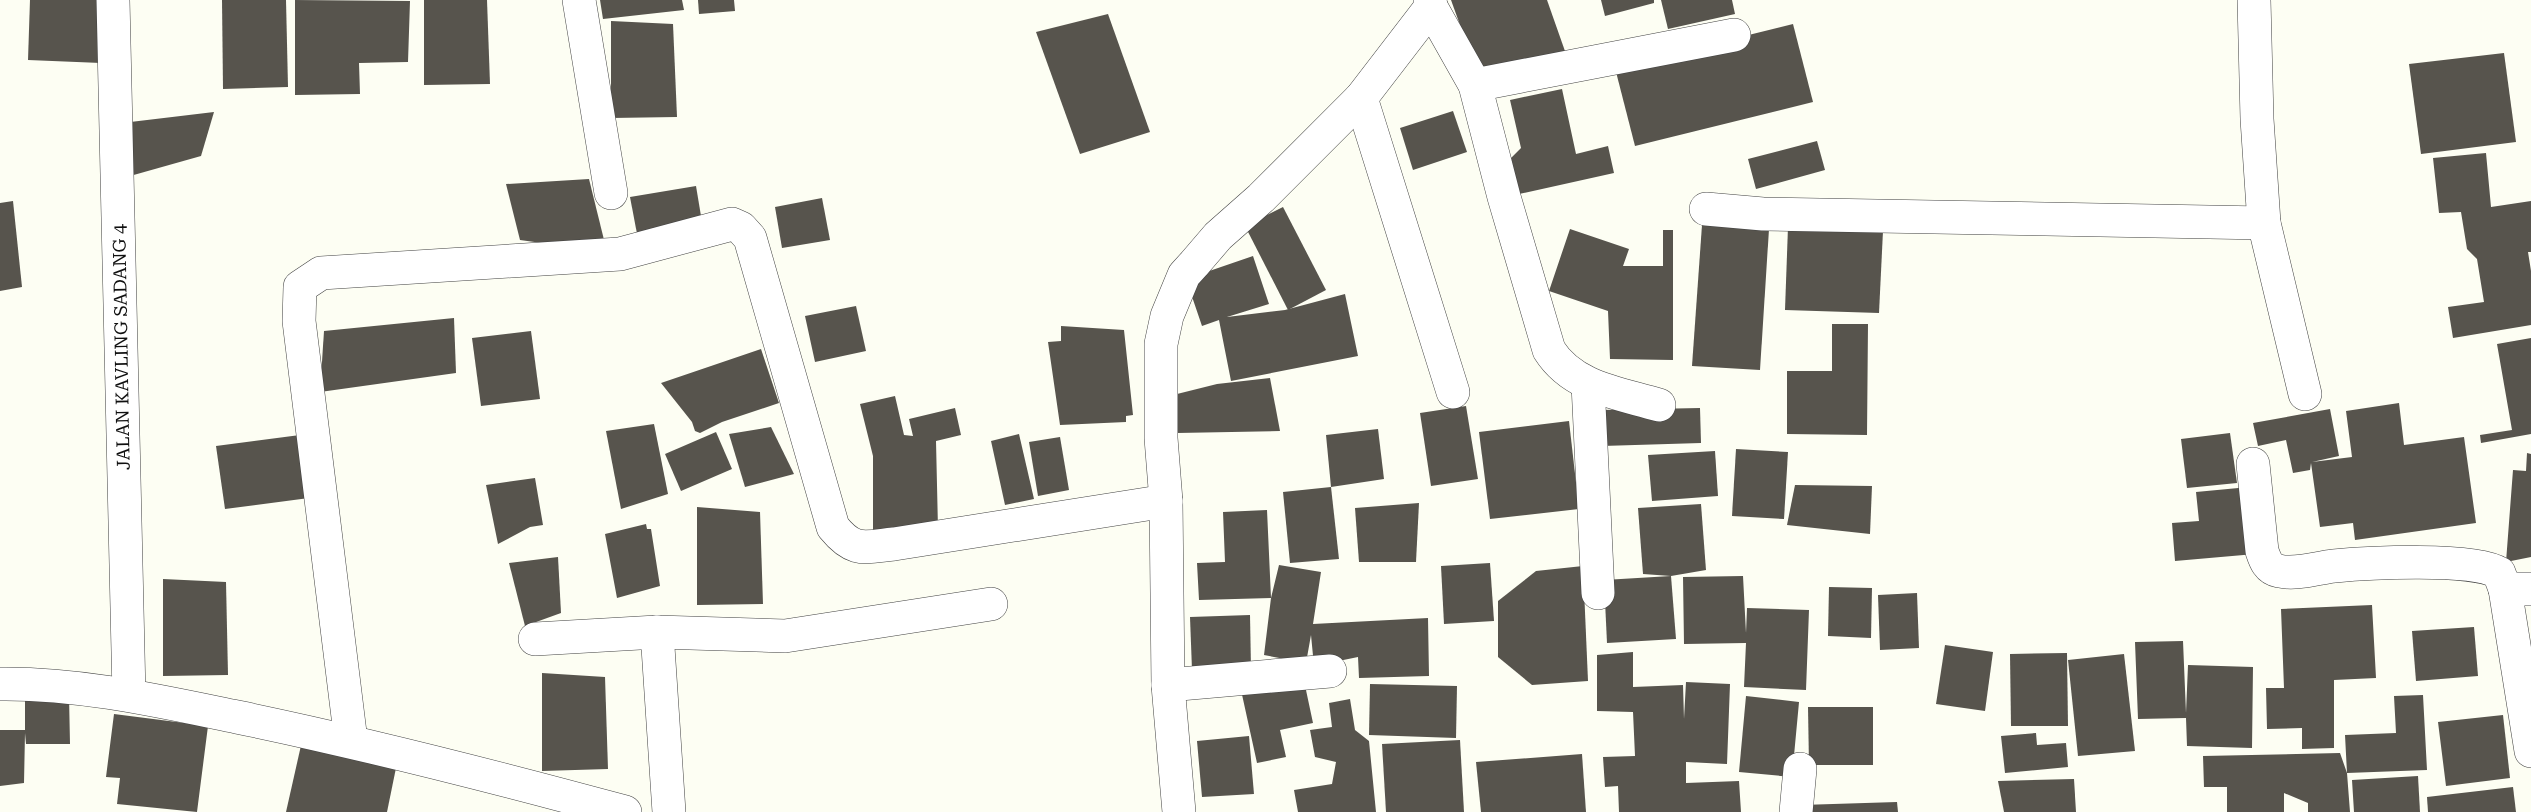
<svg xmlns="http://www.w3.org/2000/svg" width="2531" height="812" font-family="'Roboto Serif',serif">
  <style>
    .building { fill: #57544d }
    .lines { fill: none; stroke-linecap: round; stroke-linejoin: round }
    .minor-casing { stroke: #434343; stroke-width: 34 }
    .minor { stroke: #fff; stroke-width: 33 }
    .labels { text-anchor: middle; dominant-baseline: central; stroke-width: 6; stroke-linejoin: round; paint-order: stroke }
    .street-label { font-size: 18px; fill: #101010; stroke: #fff }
  </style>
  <rect width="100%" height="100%" fill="#fdfef3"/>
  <g class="building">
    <path d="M30 0H103L101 63 28 60Z"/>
    <path d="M222 0H286L288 87 223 89Z"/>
    <path d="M295 0 410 1 408 62 359 63 360 94 295 95Z"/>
    <path d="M424 0H487L490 84 424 85Z"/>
    <path d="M600 0H682L684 10 603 19Z"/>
    <path d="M698 0H734L735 11 699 14Z"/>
    <path d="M1451 0H1547L1566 54 1477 72Z"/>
    <path d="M1601 0H1654V3L1605 16Z"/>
    <path d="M1661 0H1732L1735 14 1668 29Z"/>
    <path d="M1108 14 1150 132 1080 154 1036 32Z"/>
    <path d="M611 21 673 24 677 117 611 118Z"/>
    <path d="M1793 24 1813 102 1635 146 1615 68Z"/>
    <path d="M2504 53 2516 142 2421 154 2409 64Z"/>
    <path d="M1562 89 1576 154 1608 146 1614 173 1519 194 1511 158 1521 148 1510 100Z"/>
    <path d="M1453 111 1467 152 1413 170 1400 128Z"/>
    <path d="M214 112 201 156 123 178 122 123Z"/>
    <path d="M1817 141 1825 170 1756 189 1748 159Z"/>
    <path d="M2486 153 2491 207 2531 201V252H2528L2531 271V325L2453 338 2448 307 2484 302 2477 259 2467 249 2461 212 2439 213 2433 158Z"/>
    <path d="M589 179 607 252 520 240 506 184Z"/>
    <path d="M696 186 703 228 638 239 630 197Z"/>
    <path d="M822 198 830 240 782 248 775 207Z"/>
    <path d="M13 201 22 287 0 291V203Z"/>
    <path d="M1283 207 1326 290 1288 310 1245 226Z"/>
    <path d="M1702 225 1769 229 1760 370 1692 366Z"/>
    <path d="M1788 227 1883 231 1879 313 1785 310Z"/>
    <path d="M1570 229 1629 249 1623 266H1663V230H1673V360L1610 359 1608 311 1549 291Z"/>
    <path d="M1253 256 1269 304 1227 317 1285 310 1345 294 1358 356 1231 381 1219 320 1202 326 1186 279Z"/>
    <path d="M856 306 866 351 815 362 805 316Z"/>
    <path d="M454 318 456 373 320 392 324 331Z"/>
    <path d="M1832 324H1868L1867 435 1787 434V371H1832Z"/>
    <path d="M1061 326 1124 330 1133 415 1126 416V422L1060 425 1048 342 1061 341Z"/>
    <path d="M531 331 540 399 481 406 472 338Z"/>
    <path d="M2531 338V434L2481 443 2480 435 2512 430 2497 344Z"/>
    <path d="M761 349 779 403 722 422 700 433 695 431 692 422 661 383Z"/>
    <path d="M1270 378 1280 431 1177 433 1173 395 1217 384Z"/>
    <path d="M895 396 904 435 913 436 909 419 955 408 961 435 936 441 938 529 873 531V456L860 404Z"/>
    <path d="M2399 403 2404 445 2464 437 2476 523 2355 540 2353 523 2320 527 2311 463 2310 470 2293 473 2286 440 2258 446 2253 423 2330 409 2339 456 2312 462 2352 457 2346 411Z"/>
    <path d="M1466 406 1478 479 1431 486 1420 413Z"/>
    <path d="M1700 408 1701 443 1602 446 1601 410Z"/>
    <path d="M1569 421 1579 509 1490 519 1479 432Z"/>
    <path d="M654 424 668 494 621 509 606 431Z"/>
    <path d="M771 427 794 474 745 487 729 434Z"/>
    <path d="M1378 429 1384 479 1331 487 1326 435Z"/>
    <path d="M716 432 732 469 681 491 665 454Z"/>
    <path d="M2230 433 2237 483 2187 488 2181 439Z"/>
    <path d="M1019 434 1034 499 1005 505 991 441Z"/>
    <path d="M300 435 309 498 225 509 216 446Z"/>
    <path d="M1060 437 1069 490 1038 496 1029 442Z"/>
    <path d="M1736 449 1788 452 1784 519 1732 516Z"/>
    <path d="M1715 451 1718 496 1652 501 1648 455Z"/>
    <path d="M2527 453 2531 454V557L2506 562 2513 470 2526 471Z"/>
    <path d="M535 478 543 525 530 527 498 544 486 485Z"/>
    <path d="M1795 485 1872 486 1870 534 1787 525Z"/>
    <path d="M1331 487 1339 559 1290 563 1283 492Z"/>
    <path d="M2249 487 2255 554 2175 561 2172 523 2199 521 2196 492Z"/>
    <path d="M1419 503 1416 562H1359L1355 508Z"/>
    <path d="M1701 504 1706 570 1671 576 1643 574 1638 508Z"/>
    <path d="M697 507 760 512 763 604 697 605Z"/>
    <path d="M1267 510 1271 598 1199 600 1197 563 1225 562 1223 512Z"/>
    <path d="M646 524 647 529H651L660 586 617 598 605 534Z"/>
    <path d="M558 557 561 613 525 626 509 563Z"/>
    <path d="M1490 563 1494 621 1444 624 1441 566Z"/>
    <path d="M1279 565 1321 572 1313 624 1428 618 1429 676 1359 678 1358 657 1314 666 1311 635 1306 663 1264 655 1271 598Z"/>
    <path d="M1583 566 1588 681 1532 685 1498 657V601L1536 571Z"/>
    <path d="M1671 576 1676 639 1607 643 1604 580Z"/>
    <path d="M1743 576 1746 633 1747 608 1809 610 1806 690 1744 687 1746 643 1684 644 1683 577Z"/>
    <path d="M163 579 226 582 228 675 163 676Z"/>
    <path d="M1829 587 1872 588 1871 638 1828 636Z"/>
    <path d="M1917 593 1919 648 1880 650 1878 595Z"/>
    <path d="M2372 605 2376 678 2334 680V748L2302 749V728L2267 729 2266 688H2284L2281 609Z"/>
    <path d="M1250 615 1251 669 1192 670 1190 617Z"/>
    <path d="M2474 627 2478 676 2416 681 2412 631Z"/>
    <path d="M2183 641 2186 713 2188 665 2253 667 2252 748 2187 746 2186 718 2138 719 2135 642Z"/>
    <path d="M1945 645 1993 652 1985 711 1936 704Z"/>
    <path d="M1633 652V687L1683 685 1684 719 1686 682 1730 684 1727 764 1686 762V783L1739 781 1741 812H1619L1618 786 1605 787 1603 757 1635 756 1633 712 1597 711V655Z"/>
    <path d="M2067 653 2068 726H2011L2010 654Z"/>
    <path d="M2124 654 2135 751 2078 756 2068 660Z"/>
    <path d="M542 673 605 677 608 769 542 771Z"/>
    <path d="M1303 676 1313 723 1280 730 1286 757 1257 763 1241 690Z"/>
    <path d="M1370 684 1457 686 1456 738 1369 735Z"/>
    <path d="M69 695 70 744H26L25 733 24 783 0 786V730H25V696Z"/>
    <path d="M2423 695 2427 770 2347 773 2345 735 2396 733 2394 696Z"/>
    <path d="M1746 696 1799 702 1792 777 1739 772Z"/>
    <path d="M1350 699 1355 730 1369 741 1376 812H1298L1294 790 1332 784 1336 762 1315 757 1310 730 1332 727 1329 703Z"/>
    <path d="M1808 707H1873V765H1809Z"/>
    <path d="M114 714 208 726 197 812 117 804 120 778 106 777Z"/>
    <path d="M2503 715 2510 778 2446 786 2438 722Z"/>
    <path d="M2036 733 2037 745 2066 743 2068 767 2005 773 2001 736Z"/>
    <path d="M1249 736 1254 794 1202 797 1197 741Z"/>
    <path d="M1460 740 1464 812H1386L1382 744Z"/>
    <path d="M302 741 397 763 387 812H286Z"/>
    <path d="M2340 753 2347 773 2350 812H2308V803L2284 793V812H2227V787H2204L2203 756Z"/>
    <path d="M1582 754 1586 812H1481L1476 762Z"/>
    <path d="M2418 776 2420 812H2354L2352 780Z"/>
    <path d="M2074 779 2076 812H2004L1998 781Z"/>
    <path d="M2513 787 2516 812H2428L2427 797Z"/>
    <path d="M1897 802 1898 812H1801V805Z"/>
  </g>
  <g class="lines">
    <g class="minor-casing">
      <g id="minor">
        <path d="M113 0 129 695"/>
        <path d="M579 0 611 193"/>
        <path d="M2254 0 2257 119 2264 223 2305 394"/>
        <path d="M1431 7 1475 85 1504 197 1549 350C1573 388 1619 393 1659 405"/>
        <path d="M1475 85 1734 35"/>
        <path d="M1361 98 1453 392"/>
        <path d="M1706 209 1763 214 2264 223"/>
        <path d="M1588 384 1598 593"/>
        <path d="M2253 464 2262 551C2265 560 2268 569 2279 571 2297 575 2316 568 2334 566 2366 563 2474 557 2499 573L2505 589"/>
        <path d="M2531 589H2505L2531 751"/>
        <path d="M657 632 669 812"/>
        <path d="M535 639 657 632 785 636 991 604"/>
        <path d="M0 684C80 683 159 701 237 717 368 744 496 777 625 812"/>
        <path d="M1168 685 1330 671"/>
        <path d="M351 741 299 321 300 287 321 273 620 254 732 224 741 228 750 238 833 527C854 553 864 547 894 544L1166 501"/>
        <path d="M1179 812 1168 685 1166 501 1161 438V344L1167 316 1184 275 1194 264 1218 236 1261 198 1361 98 1431 7 1430 0"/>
        <path d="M1796 812 1800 769"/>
      </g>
    </g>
    <use href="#minor" class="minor"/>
  </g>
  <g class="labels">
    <g class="street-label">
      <text transform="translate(121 347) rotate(-91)">JALAN KAVLING SADANG 4</text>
    </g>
  </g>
</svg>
